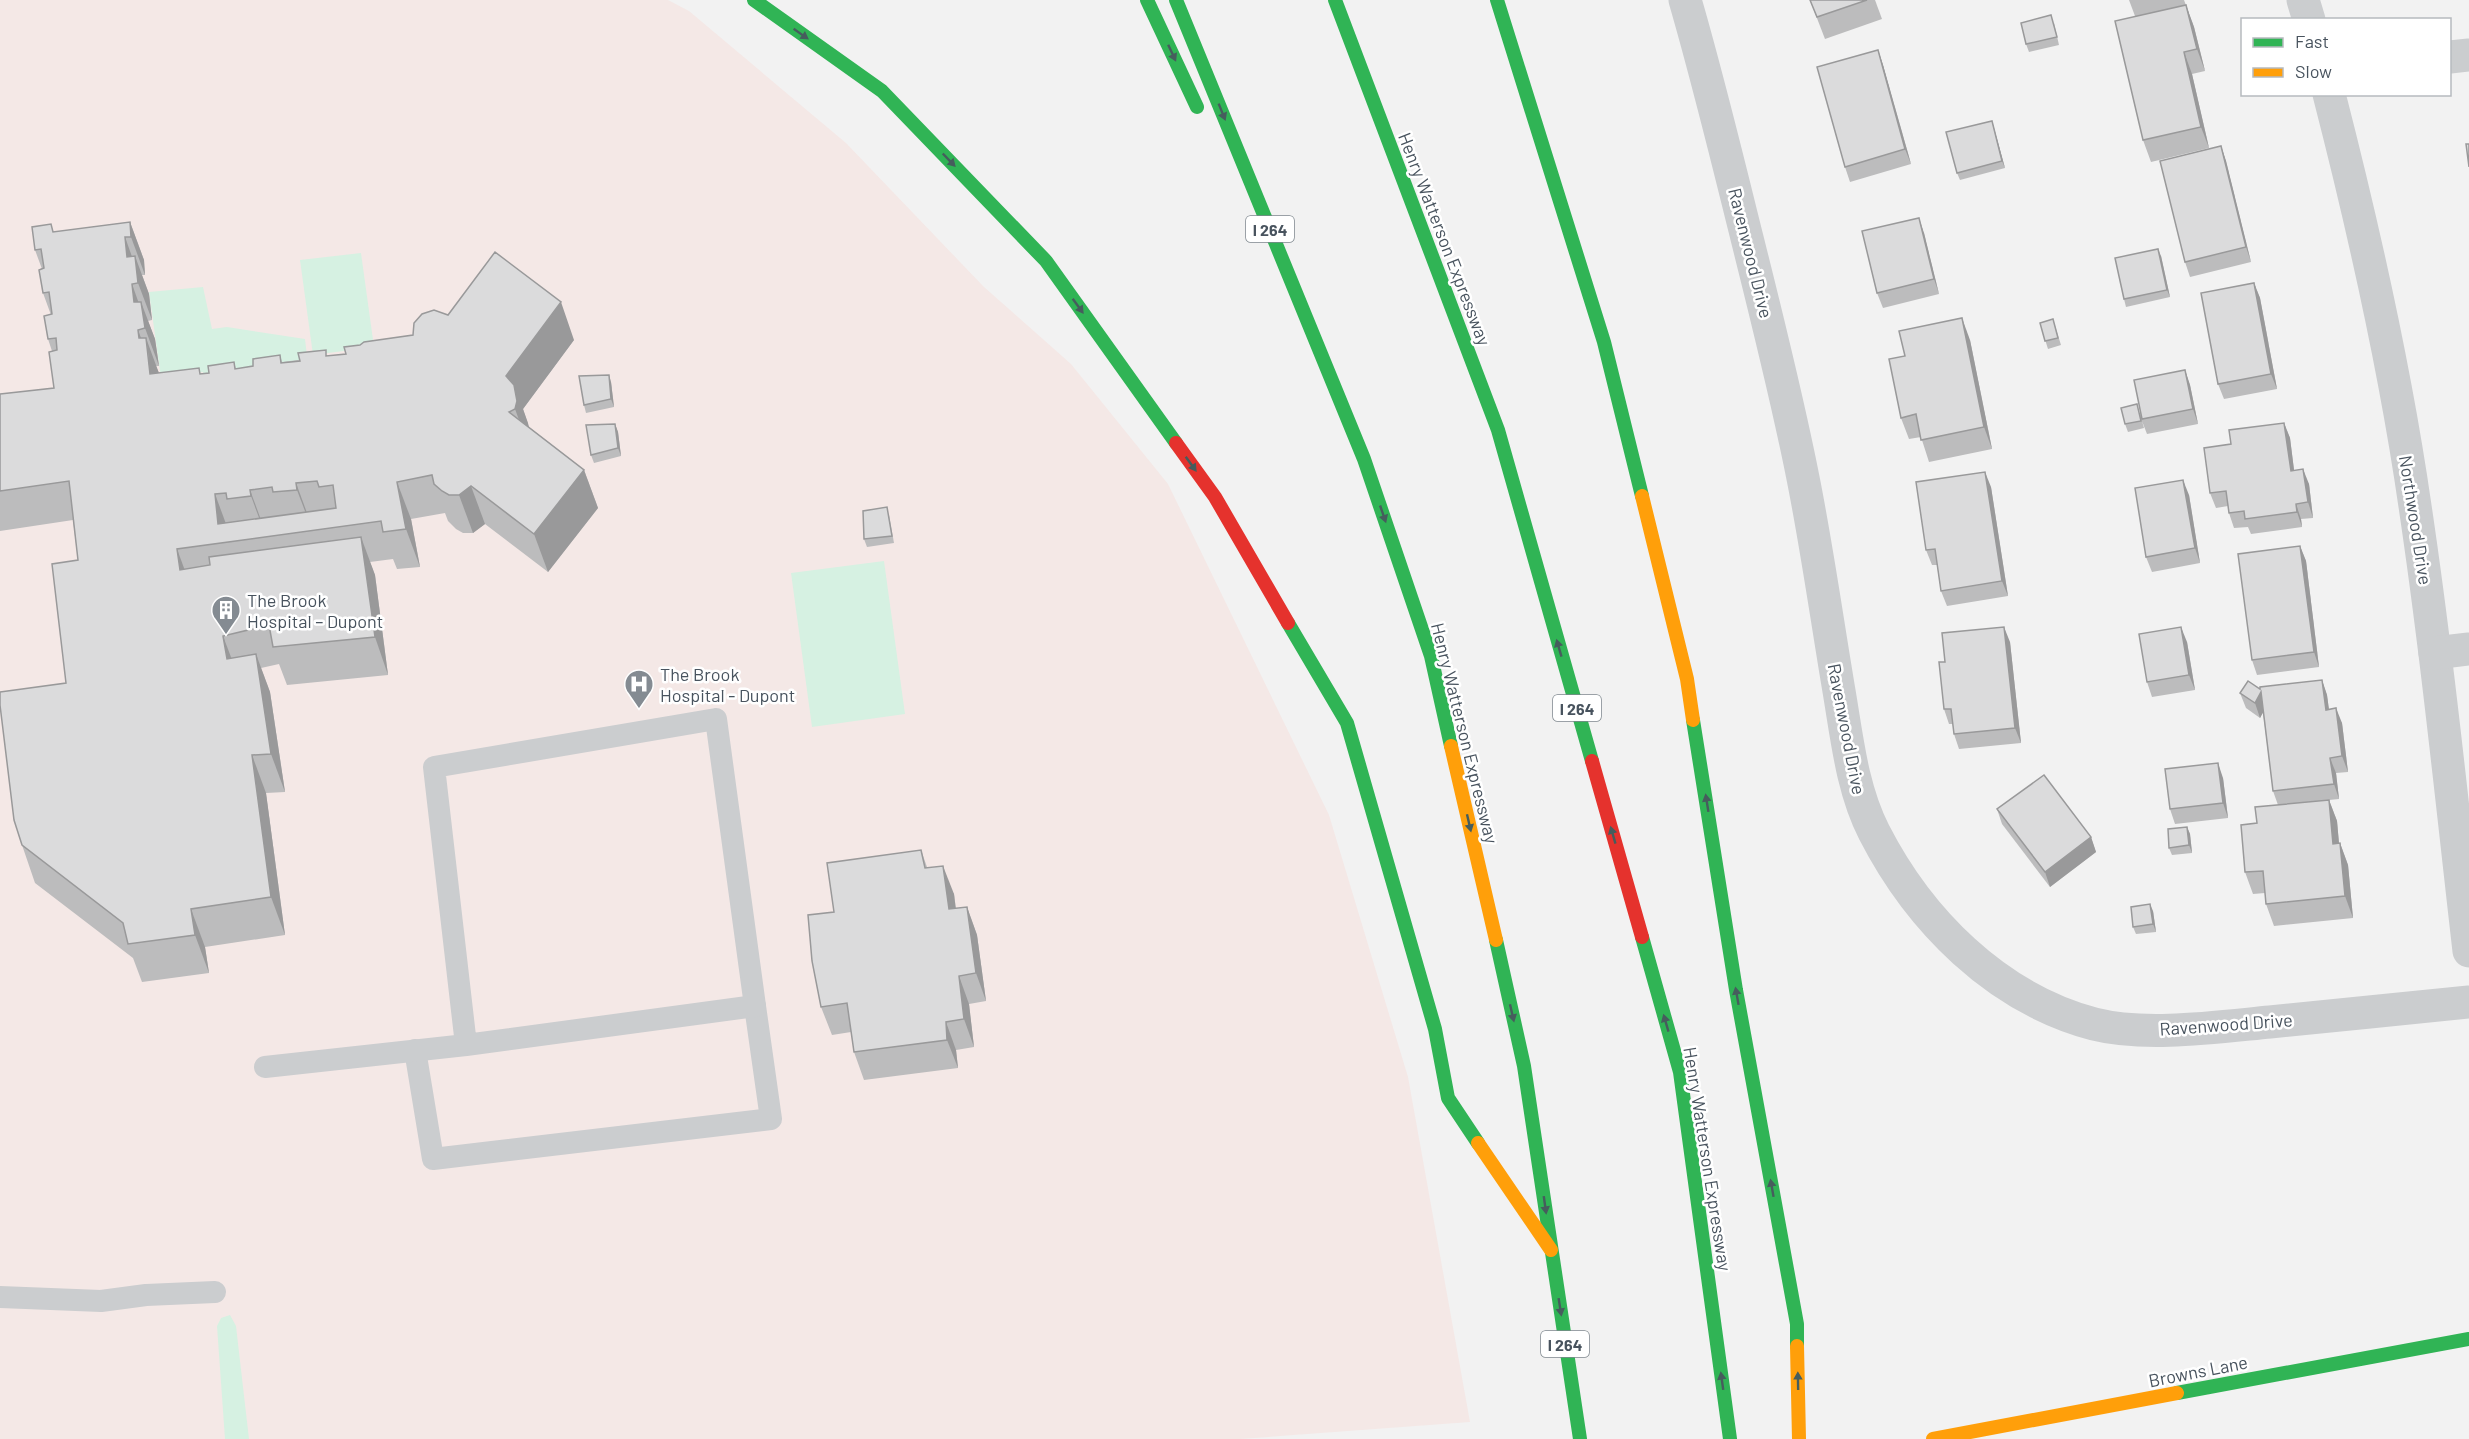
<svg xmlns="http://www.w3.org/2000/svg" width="2469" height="1439" font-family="Barlow,sans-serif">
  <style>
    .medical { fill: #f4e8e6 }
    .green { fill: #d6f1e2 }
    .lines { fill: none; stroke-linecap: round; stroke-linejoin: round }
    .lane { stroke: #cbcdcf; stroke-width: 22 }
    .street { stroke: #cbcdcf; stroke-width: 33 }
    .fast { stroke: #30b455; stroke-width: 14 }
    .slow { stroke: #ff9f0a; stroke-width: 14 }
    .jam { stroke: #e5322d; stroke-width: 14 }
    .wall { fill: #bcbcbd }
    .shaded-wall { fill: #99999a }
    .building { fill: #dbdbdc; stroke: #99999a; stroke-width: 1.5; fill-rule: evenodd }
    .oneway { fill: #465d5d }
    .labels { text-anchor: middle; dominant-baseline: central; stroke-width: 5; stroke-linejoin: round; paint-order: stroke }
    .shield { fill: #fff; stroke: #7f878e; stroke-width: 1.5 }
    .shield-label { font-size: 16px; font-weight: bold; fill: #48535e }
    .street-label { font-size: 18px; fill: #48535e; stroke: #fff }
    .poi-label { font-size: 18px; fill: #48535e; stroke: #fff; text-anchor: start }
  </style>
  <rect width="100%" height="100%" fill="#f2f2f2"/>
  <path class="medical" d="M0 0H668L689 11 846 143 984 287 1071 364 1168 484 1329 815 1408 1077 1470 1422 1240 1439H0Z"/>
  <g class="green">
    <path d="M361 253 374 347 313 355 300 260Z"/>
    <path d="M203 287 212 329 227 327 305 339 311 390 209 404 203 372 161 378 149 292Z"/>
    <path d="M884 561 905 714 812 727 791 573Z"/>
    <path d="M230 1315 236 1326 249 1439H225L217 1326 221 1318Z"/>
  </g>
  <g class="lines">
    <g class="lane">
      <path d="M415 1050 433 1159 771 1119 755 1006"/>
      <path d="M265 1067 466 1045 755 1006 716 719 434 767 466 1045"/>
      <path d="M0 1297 101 1301 146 1295 215 1292"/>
    </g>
    <g class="street">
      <path d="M1685 0C1708 79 1727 158 1747 238 1767 318 1787 397 1803 478 1817 548 1827 620 1839 691 1847 738 1852 789 1874 832 1919 920 1996 998 2094 1024 2145 1037 2217 1027 2270 1022 2336 1015 2403 1009 2469 1002"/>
      <path d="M2303 0 2309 20"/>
      <path d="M2450 57 2469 55"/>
      <path d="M2329 94C2364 230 2395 367 2415 506 2437 654 2452 803 2469 951"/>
      <path d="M2435 653 2469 649"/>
    </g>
    <g class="fast">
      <path d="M754 0 882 91 1046 261 1176 443"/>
      <path d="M1147 0 1197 107"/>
      <path d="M1176 0 1364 459 1431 656 1451 746"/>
      <path d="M1335 0 1498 430 1592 761"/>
      <path d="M1497 0 1604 342 1642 496"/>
      <path d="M1288 623 1347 723 1435 1029 1448 1098 1478 1143"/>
      <path d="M1693 720 1736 990 1797 1324V1346"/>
      <path d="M1642 937 1680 1072 1730 1439"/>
      <path d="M1496 940 1524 1066 1580 1439"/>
      <path d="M2177 1393 2469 1339"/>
    </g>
    <g class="slow">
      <path d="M1642 496 1687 679 1693 720"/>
      <path d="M1451 746 1496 940"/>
      <path d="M1478 1143 1551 1250"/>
      <path d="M1797 1346 1799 1439"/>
      <path d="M1933 1439 2177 1393"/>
    </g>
    <g class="jam">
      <path d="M1176 443 1215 497 1288 623"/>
      <path d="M1592 761 1642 937"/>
    </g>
  </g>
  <g class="wall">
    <path d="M1810 0H1875L1882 19 1825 39Z"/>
    <path d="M2129 0H2184L2194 27 2205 71 2192 74 2209 148 2151 162 2143 140 2135 16Z"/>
    <path d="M2054 23 2059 45 2029 52 2026 44Z"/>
    <path d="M1878 50 1883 65 1911 164 1850 182 1845 167Z"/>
    <path d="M1992 121 2005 168 1960 180 1957 173Z"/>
    <path d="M2221 146 2226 161 2251 262 2190 277 2185 262Z"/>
    <path d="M130 222 144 260 145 275H142L149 294 152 320 148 321 155 339 159 366H156L159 373 201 374 209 373 234 362 236 369 253 366 280 355 282 362 346 354 413 335 448 315 574 340 523 409 529 427 584 470 598 508 548 572 485 524 473 533H463L456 529 448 521 445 513 411 519 420 567 397 569 393 559 370 562 375 575 388 675 287 685 279 664 261 668 270 692 285 792 266 793 285 935 205 947 209 973 142 982 133 958 35 883 22 845 66 683 78 560 73 520 0 531V394L54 388 52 351 48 339 51 315 43 293 42 269 35 250 54 232Z"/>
    <path d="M1924 233 1939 294 1883 308 1877 293Z"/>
    <path d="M2161 256 2170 297 2126 307 2124 299Z"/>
    <path d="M2254 283 2260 298 2277 389 2224 399 2218 384Z"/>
    <path d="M2053 319 2061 345 2048 349 2040 323Z"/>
    <path d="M1970 340 1992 449 1929 462 1921 437 1909 439 1901 418 1905 356Z"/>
    <path d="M2185 370 2190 385 2198 424 2147 434 2142 421 2144 428 2128 432 2125 424 2141 414Z"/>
    <path d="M611 382 614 407 586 413 584 405Z"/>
    <path d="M2284 423 2290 438 2294 470 2309 484 2313 518 2301 519 2302 527 2251 534 2248 527 2234 528 2229 513 2228 506 2216 508 2210 493 2231 444Z"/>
    <path d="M615 424 618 432 621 456 594 463 591 455Z"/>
    <path d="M1991 487 2008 596 1947 606 1941 591 1937 565H1932L1926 550Z"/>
    <path d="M2189 495 2200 563 2152 572 2146 557Z"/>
    <path d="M889 515 894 543 867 547 864 539Z"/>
    <path d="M2300 546 2306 561 2319 667 2257 675 2252 660Z"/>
    <path d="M2010 642 2021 743 1959 749 1954 734 1953 724H1949L1944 709 1945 662Z"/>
    <path d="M2187 642 2195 690 2152 697 2147 682Z"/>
    <path d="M2322 680 2327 695 2329 710 2342 723 2348 772 2336 773 2339 799 2329 800 2337 821 2339 843H2340L2348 865 2353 918 2274 926 2266 904 2265 893 2253 894 2245 872 2257 823 2278 805 2273 791 2263 712 2260 718 2246 708 2240 693Z"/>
    <path d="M2223 778 2228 818 2175 824 2170 809Z"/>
    <path d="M1997 809 2091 837 2096 852 2050 887 2002 824Z"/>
    <path d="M2187 827 2190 834 2192 853 2172 855 2169 848Z"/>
    <path d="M921 850 927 867 954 894 956 909 967 907 977 935 986 1001 969 1004 974 1047 956 1050 958 1068 864 1080 854 1052 851 1032 832 1035 821 1007 834 912Z"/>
    <path d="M2153 911 2156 932 2136 934 2133 927Z"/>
  </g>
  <g class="shaded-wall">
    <path d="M2186 5 2194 27 2205 71 2197 49Z"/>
    <path d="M1878 50 1883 65 1911 164 1905 149Z"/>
    <path d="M2184 52 2192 74 2209 148 2201 127Z"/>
    <path d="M1992 121 1994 128 2005 168 2002 161Z"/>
    <path d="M2221 146 2226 161 2251 262 2246 247Z"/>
    <path d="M1919 218 1924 233 1939 294 1934 279Z"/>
    <path d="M130 222 144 260 145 275 131 237Z"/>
    <path d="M125 237 136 268 135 256 149 294 152 320 138 283 127 257Z"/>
    <path d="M2158 249 2161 256 2170 297 2167 290Z"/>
    <path d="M2254 283 2260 298 2277 389 2271 374Z"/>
    <path d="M132 284 143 315 141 302 155 339 159 366 145 328 134 302Z"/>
    <path d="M561 302 574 340 523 409 528 423 531 438 529 447 515 409 506 376Z"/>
    <path d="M1962 318 1970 340 1992 449 1984 427Z"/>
    <path d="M138 330 149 359 146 338 160 376 150 374 139 338Z"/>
    <path d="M2185 370 2190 385 2198 424 2193 409Z"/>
    <path d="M609 375 611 382 614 407 611 399Z"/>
    <path d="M2284 423 2290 438 2296 486 2291 471Z"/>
    <path d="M615 424 618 432 621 456 618 448Z"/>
    <path d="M2303 469 2309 484 2313 518 2308 502Z"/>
    <path d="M584 470 598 508 548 572 534 534Z"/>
    <path d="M1985 472 1991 487 2008 596 2002 581Z"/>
    <path d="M2183 480 2189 495 2200 563 2195 548Z"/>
    <path d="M397 482 411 519 420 567 406 529Z"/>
    <path d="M296 483 310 521 311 527 297 490Z"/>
    <path d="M471 486 485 524 473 533 459 495Z"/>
    <path d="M250 490 264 528 265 534 251 496Z"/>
    <path d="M215 494 229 532 218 524Z"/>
    <path d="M2296 504 2301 519 2302 527 2297 512Z"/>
    <path d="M361 537 375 575 388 675 375 637Z"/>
    <path d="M2300 546 2306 561 2319 667 2314 652Z"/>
    <path d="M177 549 191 587 180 570Z"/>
    <path d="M2004 627 2010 642 2021 743 2015 728Z"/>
    <path d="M2181 627 2187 642 2195 690 2189 675Z"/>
    <path d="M223 636 237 673 227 659Z"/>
    <path d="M256 654 270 692 285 792 271 754Z"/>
    <path d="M2322 680 2327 695 2331 725 2326 710Z"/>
    <path d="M2261 692 2266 707 2260 718 2255 703Z"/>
    <path d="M2336 708 2342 723 2348 772 2342 756Z"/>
    <path d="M252 755 266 793 285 935 271 897Z"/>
    <path d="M2330 758 2336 773 2339 799 2334 784Z"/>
    <path d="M2218 763 2223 778 2228 818 2223 803Z"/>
    <path d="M2329 800 2337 821 2341 866 2333 844Z"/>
    <path d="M2187 827 2190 834 2192 853 2189 845Z"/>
    <path d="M2091 837 2096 852 2050 887 2045 872Z"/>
    <path d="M2340 843 2348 865 2353 918 2345 896Z"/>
    <path d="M943 866 954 894 959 937 949 909Z"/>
    <path d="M2150 904 2153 911 2156 932 2153 924Z"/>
    <path d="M967 907 977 935 986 1001 976 973Z"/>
    <path d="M191 909 205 947 209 973 195 935Z"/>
    <path d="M959 976 969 1004 974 1047 964 1019Z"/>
    <path d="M946 1022 956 1050 958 1068 947 1040Z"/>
  </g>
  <g class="building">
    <path d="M1810 0H1867L1817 17Z"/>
    <path d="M2186 5 2197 49 2184 52 2201 127 2143 140 2115 21Z"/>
    <path d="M2051 15 2057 37 2026 44 2021 23Z"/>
    <path d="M1878 50 1905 149 1845 167 1817 67Z"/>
    <path d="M1992 121 2002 161 1957 173 1946 132Z"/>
    <path d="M2466 144H2469V167Z"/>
    <path d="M2221 146 2246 247 2185 262 2160 161Z"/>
    <path d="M1919 218 1934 279 1877 293 1862 231Z"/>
    <path d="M130 222 131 237H125L127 257 135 256 138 283 132 284 134 302H141L145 328 138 330 139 338H146L150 374 199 368 200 374 209 373 208 366 234 362 235 369 253 366V359L280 355 281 363 300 361 298 353 326 350V356L346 354 344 347 360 345 364 342 413 335 414 323 422 314 434 310 448 315 495 252 561 302 506 376 514 385 517 401 515 409 509 412 584 470 534 534 471 486 459 495H449L442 491 434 484 432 475 397 482 406 529 383 532 381 521 177 549 180 570 210 565 209 557 361 537 375 637 273 647 269 625 223 636 227 659 256 654 271 754 252 755 271 897 191 909 195 935 128 944 123 923 22 845 14 820 0 705V692L66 683 52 564 78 560 69 481 0 491V394L54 388 49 352 57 350 56 338 48 339 44 316 52 314 49 292 43 293 39 270 44 268 41 249 35 250 32 227 51 224 53 232ZM317 481 319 487 333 485 336 508 218 524 215 494 226 493 227 499 251 496 250 490 272 487 273 492 297 490 296 483Z"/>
    <path d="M2158 249 2167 290 2124 299 2115 258Z"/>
    <path d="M2254 283 2271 374 2218 384 2201 293Z"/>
    <path d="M1962 318 1984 427 1921 440 1916 414 1901 418 1889 359 1905 356 1899 331Z"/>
    <path d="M2053 319 2058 338 2045 341 2040 323Z"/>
    <path d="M2185 370 2193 409 2142 419 2134 380Z"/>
    <path d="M609 375 611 399 584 405 579 376Z"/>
    <path d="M2137 404 2141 421 2125 424 2121 408Z"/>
    <path d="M2284 423 2291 471 2303 469 2308 502 2296 504 2297 512 2245 519 2244 511 2229 513 2226 491 2210 493 2204 448 2231 444 2229 430Z"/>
    <path d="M615 424 618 448 591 455 586 425Z"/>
    <path d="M1985 472 2002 581 1941 591 1935 549 1926 550 1916 482Z"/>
    <path d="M2183 480 2195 548 2146 557 2135 488Z"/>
    <path d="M887 507 892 536 864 539 863 511Z"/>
    <path d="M2300 546 2314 652 2252 660 2238 554Z"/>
    <path d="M2004 627 2015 728 1954 734 1951 709H1944L1939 662H1945L1942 633Z"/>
    <path d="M2181 627 2189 675 2147 682 2139 634Z"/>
    <path d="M2322 680 2326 710 2336 708 2342 756 2330 758 2334 784 2273 791 2261 692 2255 703 2240 693 2248 681 2260 689V687Z"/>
    <path d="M2218 763 2223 803 2170 809 2165 769Z"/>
    <path d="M2044 775 2091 837 2045 872 1997 809Z"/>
    <path d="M2329 800 2333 844 2340 843 2345 896 2266 904 2263 871 2245 872 2241 825 2257 823 2255 807Z"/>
    <path d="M2187 827 2189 845 2169 848 2168 829Z"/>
    <path d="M921 850 925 868 943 866 949 909 967 907 976 973 959 976 964 1019 946 1022 947 1040 854 1052 847 1003 821 1007 812 961 808 915 834 912 827 863Z"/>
    <path d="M2150 904 2153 924 2133 927 2131 907Z"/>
  </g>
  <defs><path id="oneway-solid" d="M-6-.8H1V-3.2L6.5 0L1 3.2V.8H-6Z" transform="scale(1.5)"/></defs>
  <g class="oneway">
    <use href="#oneway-solid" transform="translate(801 34) rotate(35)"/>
    <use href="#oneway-solid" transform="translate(1172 53) rotate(65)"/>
    <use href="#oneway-solid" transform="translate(1222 112) rotate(68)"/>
    <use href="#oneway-solid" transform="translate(949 160) rotate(46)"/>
    <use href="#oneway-solid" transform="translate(1078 306) rotate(54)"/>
    <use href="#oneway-solid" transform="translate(1191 464) rotate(54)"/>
    <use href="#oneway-solid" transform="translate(1383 514) rotate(71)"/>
    <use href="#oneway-solid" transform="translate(1559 648) rotate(-106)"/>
    <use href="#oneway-solid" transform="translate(1707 803) rotate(-99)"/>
    <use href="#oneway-solid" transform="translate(1469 823) rotate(77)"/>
    <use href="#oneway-solid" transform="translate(1613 835) rotate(-106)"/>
    <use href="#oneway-solid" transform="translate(1737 996) rotate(-100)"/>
    <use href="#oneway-solid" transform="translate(1512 1013) rotate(77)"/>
    <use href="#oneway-solid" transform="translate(1666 1023) rotate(-106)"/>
    <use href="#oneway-solid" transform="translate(1772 1188) rotate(-100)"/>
    <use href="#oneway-solid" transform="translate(1545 1205) rotate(82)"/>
    <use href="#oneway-solid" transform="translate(1560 1307) rotate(81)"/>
    <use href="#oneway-solid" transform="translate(1722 1381) rotate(-98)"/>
    <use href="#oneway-solid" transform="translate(1798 1381) rotate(-91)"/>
  </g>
  <defs>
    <g id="building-pin" transform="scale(1.5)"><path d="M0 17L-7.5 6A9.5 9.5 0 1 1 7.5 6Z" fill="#848b92" stroke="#fff"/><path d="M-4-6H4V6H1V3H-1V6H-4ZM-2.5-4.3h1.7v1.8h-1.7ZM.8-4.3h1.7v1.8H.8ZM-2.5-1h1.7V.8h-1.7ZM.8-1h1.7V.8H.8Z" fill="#fff"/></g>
    <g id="hospital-pin" transform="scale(1.5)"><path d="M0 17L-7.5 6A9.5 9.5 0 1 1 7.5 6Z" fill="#848b92" stroke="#fff"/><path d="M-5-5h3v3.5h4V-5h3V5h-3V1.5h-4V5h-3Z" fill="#fff"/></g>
  </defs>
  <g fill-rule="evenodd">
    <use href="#building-pin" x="226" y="610"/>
    <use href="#hospital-pin" x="639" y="684"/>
  </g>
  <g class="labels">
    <g class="shield">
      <rect x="1246" y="216" width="48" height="26" rx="4.5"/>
      <rect x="1553" y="695" width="48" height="26" rx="4.5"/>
      <rect x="1541" y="1331" width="48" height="26" rx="4.5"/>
    </g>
    <g class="shield-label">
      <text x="1270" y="229">I 264</text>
      <text x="1577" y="708">I 264</text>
      <text x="1565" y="1344">I 264</text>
    </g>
    <g class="street-label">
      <text transform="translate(1445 239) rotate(69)">Henry Watterson Expressway</text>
      <text transform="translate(1751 253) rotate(76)">Ravenwood Drive</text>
      <text transform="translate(2416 520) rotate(81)">Northwood Drive</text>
      <text transform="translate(1847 729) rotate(79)">Ravenwood Drive</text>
      <text transform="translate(1465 733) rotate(76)">Henry Watterson Expressway</text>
      <text transform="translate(2226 1024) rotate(-4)">Ravenwood Drive</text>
      <text transform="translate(1708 1159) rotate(81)">Henry Watterson Expressway</text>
      <text transform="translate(2198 1371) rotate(-11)">Browns Lane</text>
    </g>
    <g class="poi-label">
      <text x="247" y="600">The Brook<tspan x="247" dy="21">Hospital – Dupont</tspan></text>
      <text x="660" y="674">The Brook<tspan x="660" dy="21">Hospital - Dupont</tspan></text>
    </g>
  </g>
  <rect x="2241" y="18" width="210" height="78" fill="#ffffff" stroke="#b6babf" stroke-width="1.5"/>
  <rect x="2253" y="38" width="30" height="9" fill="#30b455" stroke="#b6babf" stroke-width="1.5"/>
  <text x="2295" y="48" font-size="18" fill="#48535e">Fast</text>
  <rect x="2253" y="68" width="30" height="9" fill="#ff9f0a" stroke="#b6babf" stroke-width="1.5"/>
  <text x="2295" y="78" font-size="18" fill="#48535e">Slow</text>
</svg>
